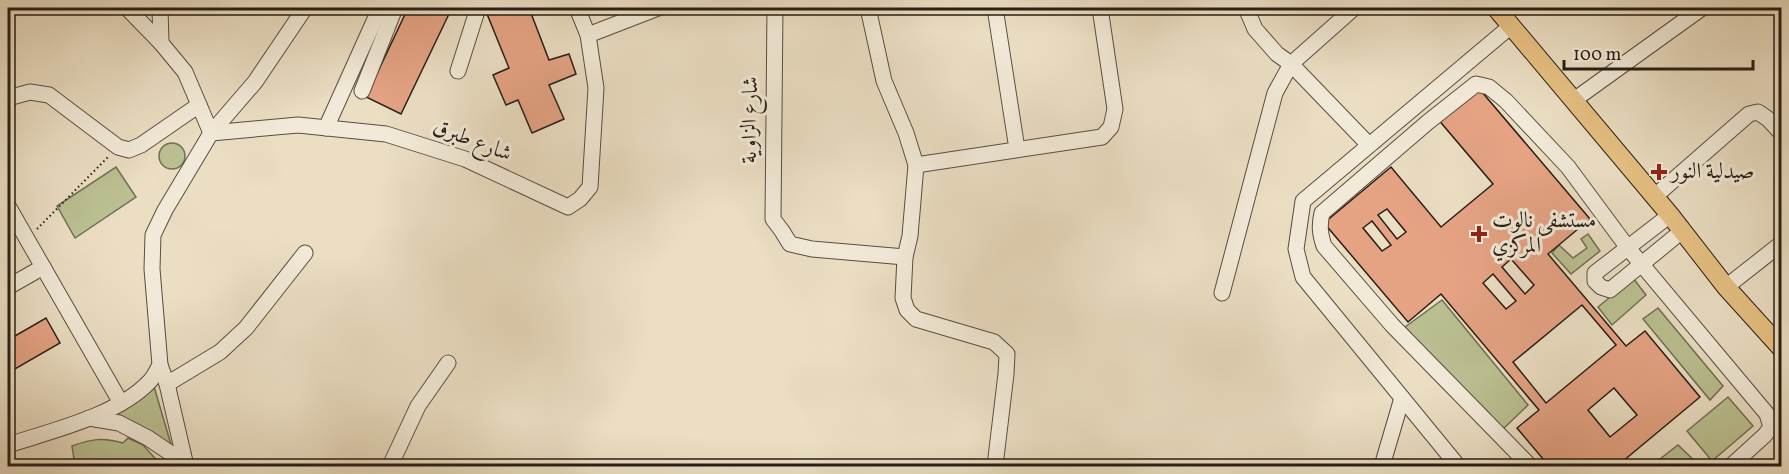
<svg xmlns="http://www.w3.org/2000/svg" width="1789" height="474" font-family="Vollkorn,Amiri,serif">
  <style>
    .green { fill: #bbc092; stroke: #716f54; stroke-width: 1.5 }
    .building { fill: #e5a384; stroke: #271e16; stroke-width: 1.5; fill-rule: evenodd }
    .lines { fill: none; stroke-linecap: round; stroke-linejoin: round }
    .minor-casing { stroke: #584e41; stroke-width: 17 }
    .major-casing { stroke: #271e16; stroke-width: 20 }
    .path { stroke: #271e16; stroke-width: 2; stroke-dasharray: 1.5 3; stroke-linecap: butt }
    .minor { stroke: #f2ead8; stroke-width: 15 }
    .major { stroke: #e6bf82; stroke-width: 18 }
    .poi-dot { fill: #8f2418; stroke: #f2ead8; stroke-width: 2 }
    .labels { text-anchor: middle; dominant-baseline: central; stroke-width: 6; stroke-linejoin: round; paint-order: stroke }
    .street-label { font-size: 22px; fill: #271e16; stroke: #f2ead8 }
    .poi-label { font-size: 22px; fill: #271e16; stroke: #f2ead8; text-anchor: start }
  </style>
  <rect width="100%" height="100%" fill="#ebdec3"/>
  <filter id="stains"><feTurbulence type="fractalNoise" baseFrequency=".00333" numOctaves="4"/><feColorMatrix values="0 0 0 0 .2 0 0 0 0 .09 0 0 0 0 .02 0 0 0 .5 -.17"/></filter>
  <radialGradient id="worn" r=".72"><stop offset=".6" stop-color="#630" stop-opacity="0"/><stop offset="1" stop-color="#630" stop-opacity=".3"/></radialGradient>
  <g class="green">
    <circle cx="172" cy="156" r="13"/>
    <path d="M116 167 136 197 75 238 57 206Z"/>
    <path d="M1588 234 1600 251 1571 274 1552 253 1559 245 1573 258 1587 248 1581 239Z"/>
    <path d="M1633 278 1646 295 1612 325 1598 307Z"/>
    <path d="M1442 300 1528 405 1500 432 1405 327Z"/>
    <path d="M1658 308 1723 386 1710 400 1643 319Z"/>
    <path d="M153 383 172 448 111 415Z"/>
    <path d="M1728 397 1753 426 1712 461 1687 431Z"/>
    <path d="M128 438 143 445 162 466H75L72 446C91 439 103 437 123 443Z"/>
    <path d="M1678 445 1700 466H1651Z"/>
  </g>
  <g class="building">
    <path d="M408 8H435L449 14 401 114 366 97Z"/>
    <path d="M489 8H529L549 60 569 54 576 74 549 85 564 119 532 133 518 100 506 105 493 75 509 68 485 9Z"/>
    <path d="M1476 85 1590 219 1548 254 1626 346 1645 331 1700 397 1617 466H1549L1517 428 1539 410 1441 294 1408 322 1324 223 1391 167 1441 227 1493 184 1437 118ZM1387 209 1406 232 1397 239 1378 215ZM1372 221 1391 245 1382 251 1363 228ZM1511 259 1534 285 1525 294 1502 267ZM1493 274 1516 301 1506 309 1483 283ZM1582 305 1616 345 1546 403 1513 362ZM1614 388 1637 415 1610 437 1588 410Z"/>
    <path d="M46 318 60 343 8 373V340Z"/>
  </g>
  <g class="lines">
    <g class="minor-casing">
      <g id="minor">
        <path d="M127 8 161 43 185 72 211 133"/>
        <path d="M160 8 161 43"/>
        <path d="M775 8 773 219 782 231 790 244 812 249 905 257"/>
        <path d="M868 8 884 81 906 133 916 165 910 236 905 257 903 298 907 310 916 319 994 342 1007 354 1006 374 995 466"/>
        <path d="M995 8 1017 149"/>
        <path d="M1246 8 1255 29 1277 54 1291 64 1369 145"/>
        <path d="M588 35 658 8"/>
        <path d="M458 71 478 8"/>
        <path d="M362 91 395 8"/>
        <path d="M8 98 30 92 49 95 118 147 129 150 141 145 199 105"/>
        <path d="M1574 100 1702 8"/>
        <path d="M326 128 380 8"/>
        <path d="M211 133 298 125 386 134 465 159 568 207 580 199 590 187 596 88 588 35 577 8"/>
        <path d="M916 165 1102 137 1111 127 1115 109 1100 8"/>
        <path d="M1654 197 1749 114 1758 112 1768 119 1782 134"/>
        <path d="M8 206 121 403"/>
        <path d="M1670 215 1595 273V281L1601 287 1610 290 1682 231"/>
        <path d="M8 287 43 267"/>
        <path d="M1726 287 1782 243"/>
        <path d="M1222 293 1275 93 1291 64 1354 8"/>
        <path d="M167 384 220 352 246 328 305 253"/>
        <path d="M89 418 119 423 148 438 185 463"/>
        <path d="M8 445C51 431 119 415 150 381 154 377 157 370 160 365"/>
        <path d="M186 466 167 384 160 365 152 269 153 235 165 210 211 133 255 82 305 8"/>
        <path d="M390 466 418 406 448 363"/>
        <path d="M1382 466 1402 398"/>
        <path d="M1458 466 1303 277 1296 249 1303 201 1511 26"/>
        <path d="M1530 466 1392 325 1324 246C1320 234 1319 226 1322 213L1428 122 1476 84 1489 87 1506 101 1568 167 1628 248 1767 414 1771 427 1765 435 1731 466"/>
      </g>
    </g>
    <g class="major-casing">
      <path id="major" d="M1496 8 1670 215 1726 287 1782 349"/>
    </g>
    <path class="path" d="M37 229 109 156"/>
    <use href="#minor" class="minor"/>
    <use href="#major" class="major"/>
  </g>
  <g class="poi-dot">
    <path d="M1656 163h6v6h6v6h-6v6h-6v-6h-6v-6h6z"/>
    <path d="M1476 225h6v6h6v6h-6v6h-6v-6h-6v-6h6z"/>
  </g>
  <g class="labels">
    <g class="street-label">
      <text transform="translate(751 120) rotate(-89)">شارع الزاوية</text>
      <text transform="translate(472 141) rotate(21)">شارع طبرق</text>
    </g>
    <g class="poi-label">
      <text x="1671" y="172">صيدلية النور</text>
      <text x="1492" y="221">مستشفى نالوت<tspan x="1492" dy="25">المركزي</tspan></text>
    </g>
  </g>
  <rect width="1789" height="474" fill="none" stroke="#ebdec3" stroke-width="30"/>
  <rect x="9" y="9" width="1771" height="456" fill="none" stroke="#271e16" stroke-width="3"/>
  <rect x="15" y="15" width="1759" height="444" fill="none" stroke="#271e16" stroke-width="1.5"/>
  <path d="M1564 60v9h189v-9" fill="none" stroke="#271e16" stroke-width="3"/>
  <text x="1573" y="60" font-size="18" fill="#271e16" stroke="#f2ead8" stroke-width="4.5" paint-order="stroke">100 m</text>
  <rect width="100%" height="100%" filter="url(#stains)"/>
  <rect width="100%" height="100%" fill="url(#worn)"/>
</svg>
